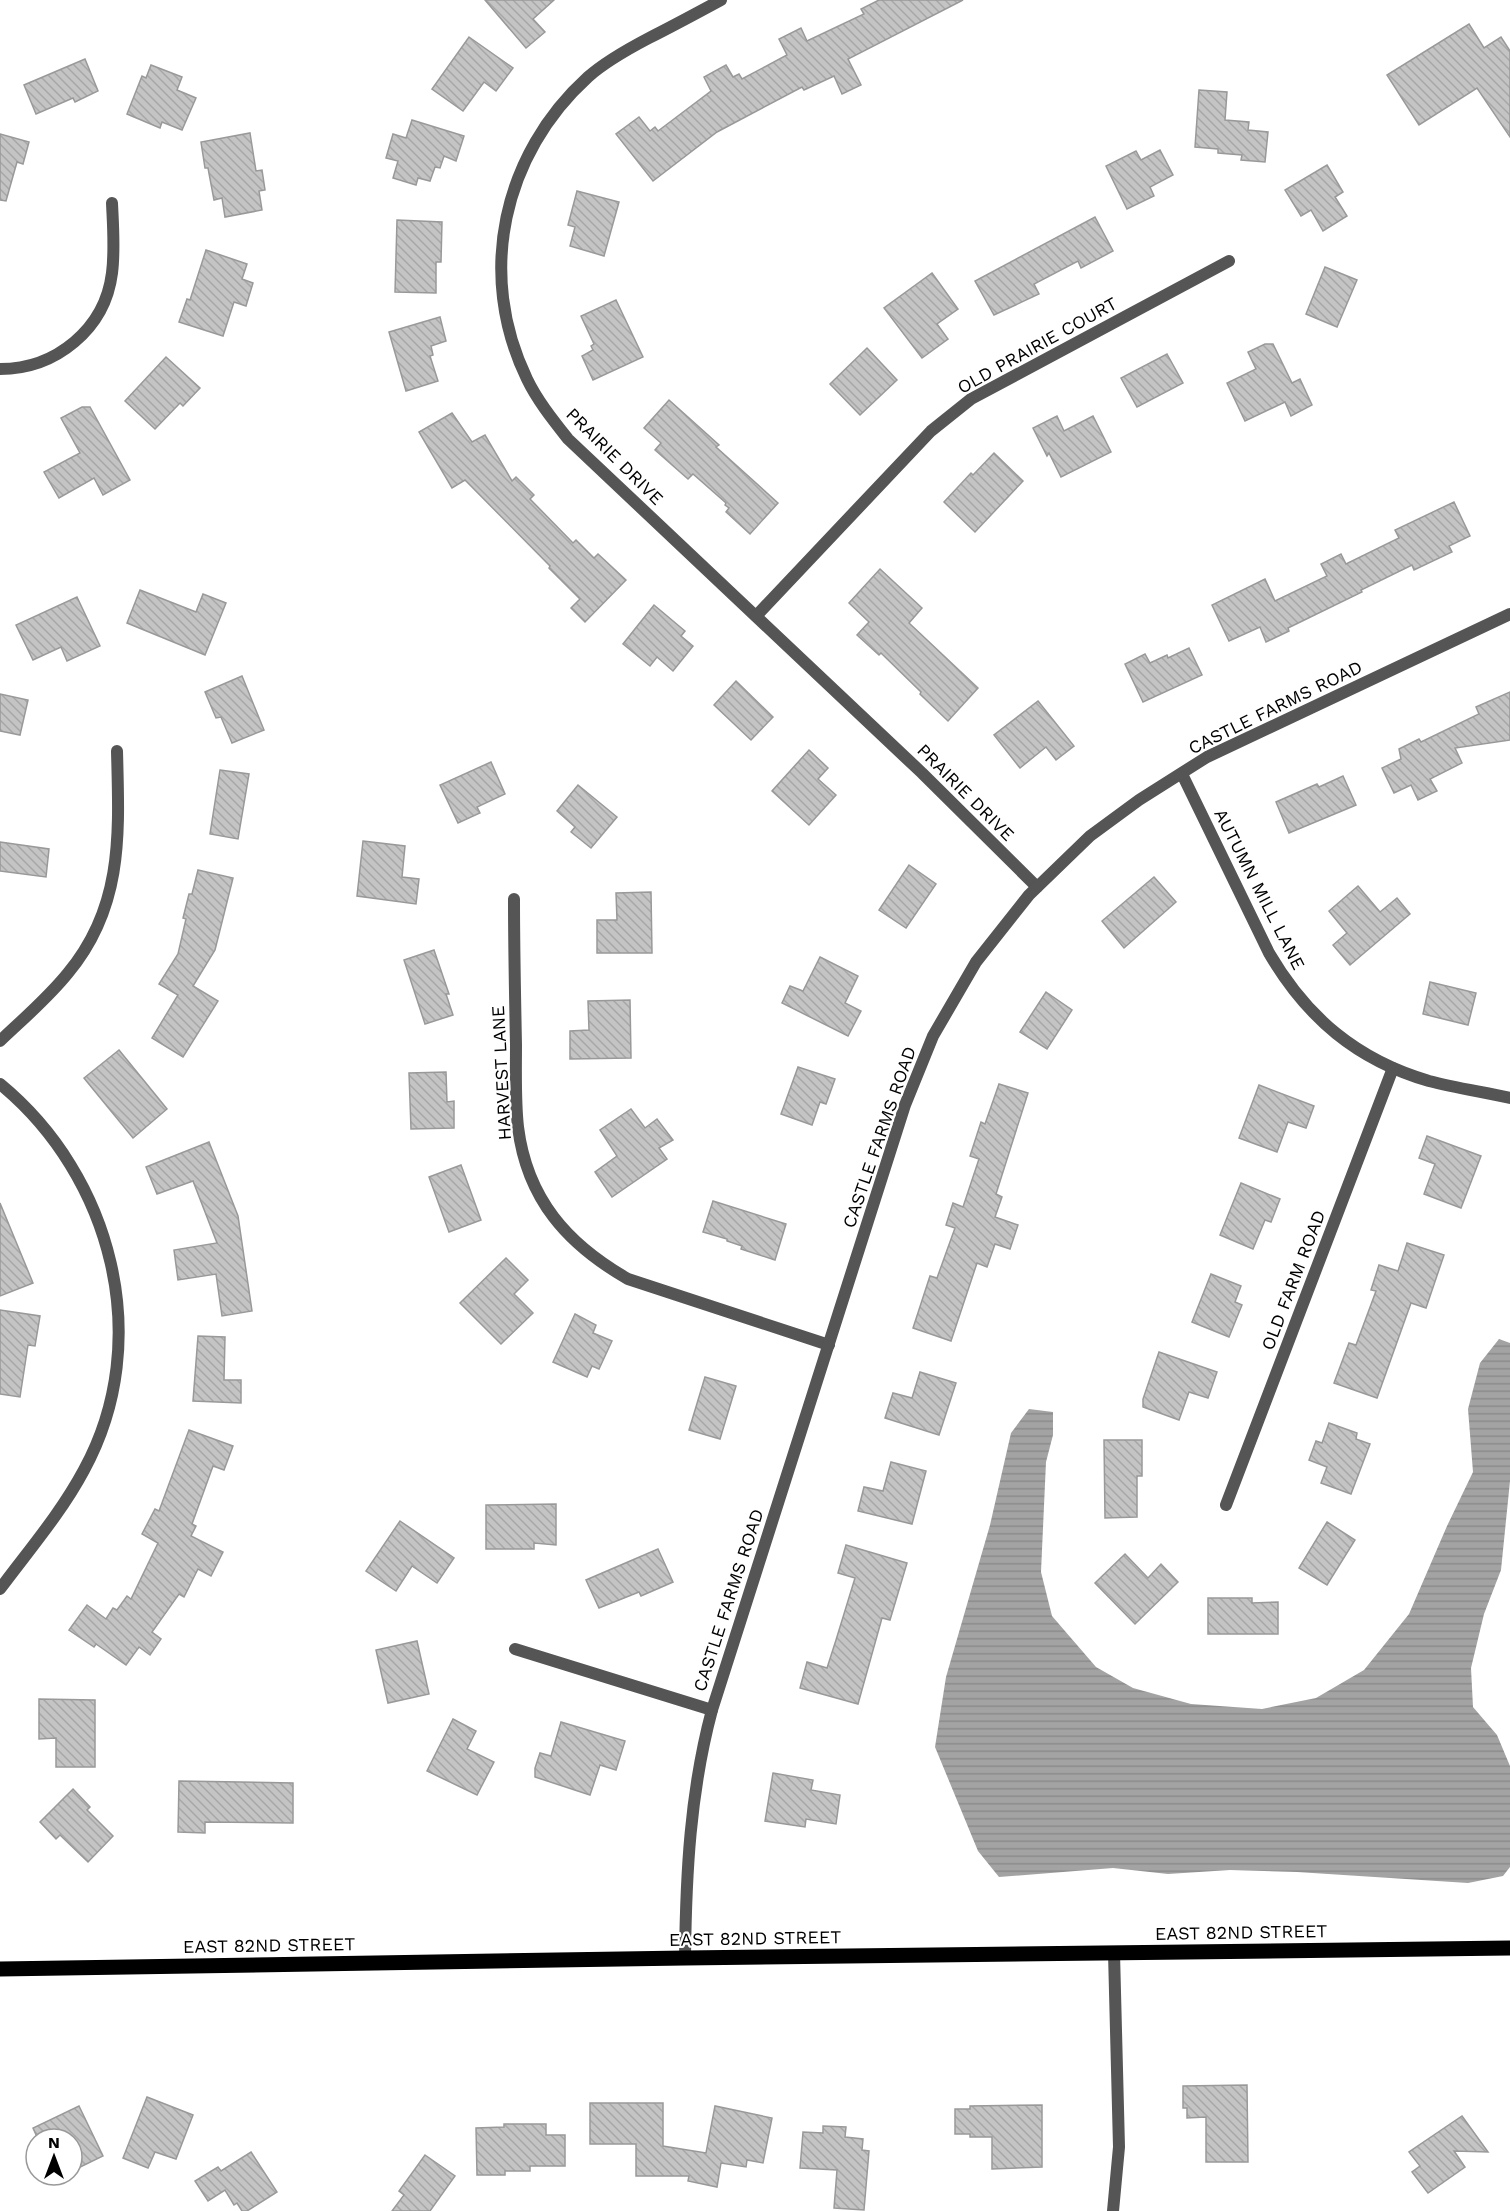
<svg xmlns="http://www.w3.org/2000/svg" width="1510" height="2211" font-family="'Work Sans',sans-serif">
  <style>
    .water { fill: url(#water-rules) }
    .building { fill: url(#building-back-hatch); stroke: #999; stroke-width: 1.5 }
    .lines { fill: none; stroke-linecap: round; stroke-linejoin: round }
    .minor { stroke: #555; stroke-width: 12 }
    .primary { stroke: #000; stroke-width: 15 }
    .labels { text-anchor: middle; dominant-baseline: central; stroke-width: 4.5; stroke-linejoin: round; paint-order: stroke }
    .street-label { font-size: 18px; fill: #000; stroke: #fff }
  </style>
  <defs>
    <pattern id="water-rules" width="6" height="5" patternUnits="userSpaceOnUse" patternTransform="scale(1.5)"><rect width="6" height="5" fill="#a3a3a3"/><path d="M0 2.5h6" fill="none" stroke="#8b8b8b"/></pattern>
    <pattern id="building-back-hatch" width="6" height="6" patternUnits="userSpaceOnUse" patternTransform="scale(1.5)"><rect width="6" height="6" fill="#c4c4c4"/><path d="M-1 5l2 2M0 0l6 6M5-1l2 2" fill="none" stroke="#a7a7a7"/></pattern>
  </defs>
  <rect width="100%" height="100%" fill="#fff"/>
  <path class="water" d="M1499 1339 1510 1343V1481L1501 1570 1484 1614 1471 1668 1473 1707 1497 1735 1510 1766V1867L1503 1876 1468 1883 1297 1872 1230 1870 1168 1874 1113 1868 999 1877 978 1851 935 1747 946 1677 990 1525 1011 1433 1029 1409 1053 1412V1435L1046 1462 1041 1572 1052 1616 1096 1667 1133 1688 1191 1704 1262 1709 1316 1698 1364 1670 1409 1614 1447 1526 1473 1472 1468 1409 1480 1363Z"/>
  <g class="building">
    <path d="M485 0H554L533 19 545 32 526 48Z"/>
    <path d="M879 0H963L848 59 861 85 842 94 834 76 804 90 802 87 717 132 653 181 616 134 639 117 650 131 655 127 658 131 711 91 704 77 726 65 733 77 739 74 742 79 787 55 779 39 801 28 807 41 864 14 861 9Z"/>
    <path d="M1469 24 1484 48 1501 37 1510 51V137L1477 88 1419 125 1387 75Z"/>
    <path d="M469 37 513 68 496 91 484 82 463 111 432 89Z"/>
    <path d="M85 59 98 91 75 102 73 98 36 114 24 85Z"/>
    <path d="M151 65 182 77 177 90 196 98 182 130 162 122 160 128 127 114 142 76 146 78Z"/>
    <path d="M1199 90 1227 92 1225 120 1249 122 1248 130 1268 132 1265 162 1241 160 1242 155 1218 153V149L1195 147Z"/>
    <path d="M412 120 464 136 456 161 444 156 440 168 435 167 430 181 418 178 416 185 393 178 398 161 386 158 393 134 406 138Z"/>
    <path d="M250 133 256 171 262 170 265 190 259 191 262 210 225 217 222 198 214 200 208 168H205L201 142Z"/>
    <path d="M0 134 29 142 23 164 17 162 6 201 0 200Z"/>
    <path d="M1160 150 1173 175 1150 187 1154 196 1127 209 1106 166 1136 151 1141 160Z"/>
    <path d="M1327 165 1343 192 1335 197 1347 216 1323 231 1311 210 1301 216 1285 190Z"/>
    <path d="M577 191 619 202 604 256 570 246 575 227 568 225Z"/>
    <path d="M1095 217 1113 251 1081 268 1078 261 1034 284 1039 294 994 315 975 281Z"/>
    <path d="M397 220 442 222 441 262H436V293L395 292Z"/>
    <path d="M206 250 247 264 242 279 253 283 246 306 234 302 223 336 179 322 187 299 190 300Z"/>
    <path d="M1325 267 1357 280 1337 327 1306 314Z"/>
    <path d="M932 273 958 309 937 324 948 339 922 358 884 308Z"/>
    <path d="M616 300 643 357 593 380 582 356 593 350 591 346 594 344 581 316Z"/>
    <path d="M440 317 446 341 431 346 433 355 430 356 438 381 406 391 389 332Z"/>
    <path d="M1265 344H1273L1292 383 1300 379 1312 405 1291 416 1285 402 1245 421 1227 383 1256 369 1248 352Z"/>
    <path d="M867 348 897 380 860 415 830 384Z"/>
    <path d="M1167 354 1183 383 1137 407 1121 378Z"/>
    <path d="M166 357 200 388 183 406 180 403 155 429 125 401Z"/>
    <path d="M669 400 719 445 716 447 778 503 750 534 726 512 729 508 725 505 726 503 693 474 688 479 655 450 661 443 644 428Z"/>
    <path d="M82 407H90L130 480 103 495 94 478 59 498 44 472 80 453 61 418Z"/>
    <path d="M452 413 472 442 485 435 512 481 516 477 534 495 530 499 573 543 576 540 594 558 598 554 626 580 585 622 571 608 580 599 549 568 550 566 465 480 452 488 419 432Z"/>
    <path d="M1057 416 1064 431 1093 416 1111 452 1061 477 1049 453 1047 456 1033 428Z"/>
    <path d="M994 453 1023 481 975 532 944 502 971 473 973 475Z"/>
    <path d="M1454 502 1470 536 1449 546 1452 552 1414 570 1412 565 1361 590 1362 592 1288 628 1289 631 1266 642 1260 627 1229 641 1212 605 1265 579 1275 601 1327 576 1321 564 1341 554 1346 564 1399 538 1395 530Z"/>
    <path d="M880 569 922 608 909 623 978 688 948 721 920 694 921 692 881 653 879 655 857 635 869 622 849 603Z"/>
    <path d="M140 590 196 612 203 594 226 603 205 655 127 623Z"/>
    <path d="M77 597 100 646 67 661 61 647 33 660 16 625Z"/>
    <path d="M654 605 685 631 681 636 693 646 673 671 657 657 650 666 623 644Z"/>
    <path d="M1189 648 1202 675 1143 702 1125 664 1145 654 1150 663 1167 655 1168 658Z"/>
    <path d="M242 676 264 730 232 743 221 717 216 718 205 692Z"/>
    <path d="M736 681 773 717 751 740 714 705Z"/>
    <path d="M1510 692V740L1455 748 1462 763 1430 779 1437 791 1418 800 1411 785 1394 793 1382 768 1401 759 1399 749 1419 739 1421 742 1479 714 1476 707Z"/>
    <path d="M0 694 28 700 20 735 0 731Z"/>
    <path d="M1038 701 1074 746 1056 760 1046 747 1020 768 994 735Z"/>
    <path d="M809 750 828 768 818 779 836 795 809 825 772 791Z"/>
    <path d="M491 762 505 794 477 807 480 813 458 823 440 785Z"/>
    <path d="M220 770 249 774 238 839 210 834Z"/>
    <path d="M1343 776 1356 805 1289 833 1276 802 1317 784 1319 787Z"/>
    <path d="M578 785 617 817 591 848 571 832 575 827 557 811Z"/>
    <path d="M363 841 405 846 402 877 419 879 416 904 357 896Z"/>
    <path d="M0 842 49 849 46 877 0 871Z"/>
    <path d="M909 865 936 884 906 928 879 910Z"/>
    <path d="M198 870 233 878 215 950 193 986 218 1001 183 1057 152 1038 178 995 159 984 178 954 186 919 183 918 189 894H192Z"/>
    <path d="M1154 877 1176 902 1124 948 1102 921Z"/>
    <path d="M1358 886 1380 912 1397 898 1410 914 1350 965 1333 945 1347 933 1329 911Z"/>
    <path d="M651 892 652 953H597V920H617L616 893Z"/>
    <path d="M434 950 449 994H446L453 1015 425 1024 404 960Z"/>
    <path d="M820 957 858 976 845 1003 861 1011 848 1036 782 1003 790 986 803 991Z"/>
    <path d="M1430 982 1476 993 1468 1025 1423 1014Z"/>
    <path d="M1046 992 1072 1010 1047 1049 1020 1032Z"/>
    <path d="M630 1000 631 1058 570 1059V1031L589 1030 588 1001Z"/>
    <path d="M119 1050 167 1109 133 1138 84 1078Z"/>
    <path d="M798 1067 835 1079 826 1104 820 1102 812 1125 781 1114Z"/>
    <path d="M446 1072 447 1102 454 1101V1128L411 1129 409 1073Z"/>
    <path d="M999 1084 1028 1093 996 1194 1002 1197 995 1217 1018 1225 1010 1249 995 1244 987 1267 977 1263 951 1341 913 1328 930 1276 937 1278 955 1228 946 1225 953 1203 963 1207 979 1159 970 1156 981 1122 985 1124Z"/>
    <path d="M1259 1085 1314 1106 1306 1128 1288 1122 1277 1152 1239 1138Z"/>
    <path d="M631 1109 645 1128 657 1119 673 1140 659 1148 667 1159 612 1197 595 1172 617 1156 600 1130Z"/>
    <path d="M1427 1136 1481 1156 1461 1208 1424 1194 1435 1164 1419 1158Z"/>
    <path d="M209 1142 238 1216 252 1311 222 1316 216 1274 178 1280 174 1250 217 1243 193 1181 157 1194 146 1167Z"/>
    <path d="M461 1165 481 1220 449 1232 429 1177Z"/>
    <path d="M1241 1183 1280 1199 1271 1222 1265 1220 1253 1249 1220 1235Z"/>
    <path d="M713 1201 786 1224 775 1260 741 1249 742 1246 727 1241V1239L703 1232Z"/>
    <path d="M0 1203 33 1283 0 1296Z"/>
    <path d="M1407 1243 1444 1255 1426 1308 1411 1303 1377 1398 1334 1383 1349 1343 1356 1345 1376 1291 1371 1290 1379 1265 1398 1271Z"/>
    <path d="M506 1258 528 1280 514 1294 533 1313 501 1344 460 1303Z"/>
    <path d="M1211 1274 1241 1286 1235 1302 1242 1305 1229 1337 1192 1322Z"/>
    <path d="M0 1310 40 1316 35 1346 28 1345 20 1397 0 1394Z"/>
    <path d="M575 1314 596 1325 593 1333 612 1341 599 1369 592 1366 587 1377 553 1362Z"/>
    <path d="M198 1336 225 1337 224 1380H241V1403L193 1401Z"/>
    <path d="M1159 1352 1217 1372 1208 1398 1189 1392 1179 1420 1143 1407V1399Z"/>
    <path d="M920 1372 956 1383 939 1435 885 1418 893 1393 912 1398Z"/>
    <path d="M705 1377 736 1386 720 1439 689 1430Z"/>
    <path d="M1329 1423 1357 1433 1356 1439 1370 1444 1351 1494 1321 1483 1327 1467 1309 1460 1316 1441 1322 1443Z"/>
    <path d="M189 1430 233 1446 224 1470 213 1466 192 1524 196 1526 191 1536 223 1552 211 1576 198 1569 184 1597 179 1594 152 1632 161 1639 150 1655 139 1647 126 1665 96 1644 94 1647 69 1630 87 1605 106 1619 113 1608 117 1610 127 1596 131 1599 158 1543 142 1534 155 1509 159 1511Z"/>
    <path d="M1104 1440H1142V1476H1137V1517L1105 1518Z"/>
    <path d="M891 1462 926 1471 912 1524 858 1511 864 1487 883 1491Z"/>
    <path d="M556 1504V1545L534 1543V1549H486V1505Z"/>
    <path d="M400 1521 454 1558 437 1583 412 1566 396 1591 366 1571Z"/>
    <path d="M1327 1522 1355 1540 1327 1585 1299 1568Z"/>
    <path d="M846 1545 907 1563 890 1620 882 1618 858 1704 800 1688 807 1662 827 1668 836 1640 855 1578 838 1573Z"/>
    <path d="M658 1549 673 1582 641 1596 639 1592 599 1608 586 1580Z"/>
    <path d="M1125 1554 1148 1578 1161 1564 1178 1582 1135 1624 1095 1583Z"/>
    <path d="M1208 1598H1252V1603L1278 1602V1634H1208Z"/>
    <path d="M417 1641 429 1694 388 1703 376 1650Z"/>
    <path d="M39 1699 95 1700V1767H56V1738L39 1739Z"/>
    <path d="M453 1719 476 1731 467 1749 494 1762 477 1795 427 1771Z"/>
    <path d="M561 1722 625 1741 616 1770 600 1765 590 1795 535 1777V1768L540 1753 551 1756Z"/>
    <path d="M773 1773 813 1780 811 1790 840 1795 836 1824 806 1819 805 1827 765 1821Z"/>
    <path d="M179 1781 293 1783V1823L205 1822V1833L178 1832Z"/>
    <path d="M73 1789 90 1807 87 1810 113 1836 88 1862 60 1835 56 1839 40 1822Z"/>
    <path d="M1247 2085 1248 2162H1206V2117L1187 2118V2108H1183V2086Z"/>
    <path d="M147 2097 193 2115 176 2159 155 2152 148 2168 123 2158Z"/>
    <path d="M590 2103H663V2146L706 2153 715 2106 772 2118 763 2163 747 2160 746 2167 721 2163 717 2187 688 2181 689 2176H636V2144H590Z"/>
    <path d="M1042 2105V2167L992 2169V2137H970V2134H955V2109H970V2106Z"/>
    <path d="M79 2106 103 2156 72 2171V2139H38L33 2128Z"/>
    <path d="M1462 2116 1488 2152 1454 2151 1465 2167 1428 2193 1412 2172 1420 2166 1409 2152Z"/>
    <path d="M504 2124H546V2135H565V2166H530V2171H505V2175H477L476 2128 504 2127Z"/>
    <path d="M823 2126 846 2127 845 2137 863 2139 862 2150 869 2151 864 2210 834 2208 837 2170 800 2168 803 2132 823 2133Z"/>
    <path d="M251 2152 277 2192 247 2211H242L237 2203 234 2205 225 2190 208 2201 195 2181 218 2167 221 2171Z"/>
    <path d="M425 2155 455 2176 430 2211H392L404 2195 399 2191Z"/>
  </g>
  <g class="lines">
    <g class="minor">
      <path d="M721 0C697 13 673 26 649 38 628 49 606 61 588 77 503 154 476 274 527 379 537 400 553 420 568 439L922 773 1037 887"/>
      <path d="M0 369C56 369 105 329 112 273 115 250 113 226 112 203"/>
      <path d="M756 616 931 431 971 399 1229 261"/>
      <path d="M1182 774 1269 953C1307 1018 1357 1060 1429 1081 1456 1088 1483 1092 1510 1098"/>
      <path d="M514 899C514 948 515 996 516 1045 516 1072 515 1100 518 1127 527 1199 567 1244 628 1279L829 1345"/>
      <path d="M0 1041C23 1019 48 998 68 973 124 906 119 832 117 751"/>
      <path d="M0 1084C112 1176 155 1340 84 1470 61 1513 29 1550 0 1589"/>
      <path d="M1226 1505 1393 1068"/>
      <path d="M515 1649 712 1710"/>
      <path d="M685 1958C686 1874 690 1792 712 1710L905 1105 933 1036 976 962 1029 895 1090 836 1139 800 1207 757 1510 614"/>
      <path d="M1113 2211 1119 2147 1114 1953"/>
    </g>
    <path class="primary" d="M0 1969 685 1958 1510 1948"/>
  </g>
  <g class="labels">
    <g class="street-label">
      <text transform="translate(1037 345) rotate(-29)">OLD PRAIRIE COURT</text>
      <text transform="translate(615 456) rotate(45)">PRAIRIE DRIVE</text>
      <text transform="translate(1275 707) rotate(-26)">CASTLE FARMS ROAD</text>
      <text transform="translate(966 792) rotate(45)">PRAIRIE DRIVE</text>
      <text transform="translate(1260 889) rotate(63)">AUTUMN MILL LANE</text>
      <text transform="translate(501 1073) rotate(-93)">HARVEST LANE</text>
      <text transform="translate(879 1137) rotate(-71)">CASTLE FARMS ROAD</text>
      <text transform="translate(1293 1280) rotate(-69)">OLD FARM ROAD</text>
      <text transform="translate(728 1600) rotate(-72)">CASTLE FARMS ROAD</text>
      <text transform="translate(1241 1932) rotate(-1)">EAST 82ND STREET</text>
      <text transform="translate(755 1938) rotate(-1)">EAST 82ND STREET</text>
      <text transform="translate(269 1945) rotate(-1)">EAST 82ND STREET</text>
    </g>
  </g>
  <g transform="translate(54 2157)"><circle r="28" fill="#ffffff" stroke="#999999" stroke-width="1.5"/>
  <path d="M0-4.5L10 22L0 15L-10 22Z" fill="#000000"/>
  <text y="-9" font-size="16" font-weight="bold" text-anchor="middle" fill="#000000">N</text>
  </g>
</svg>
